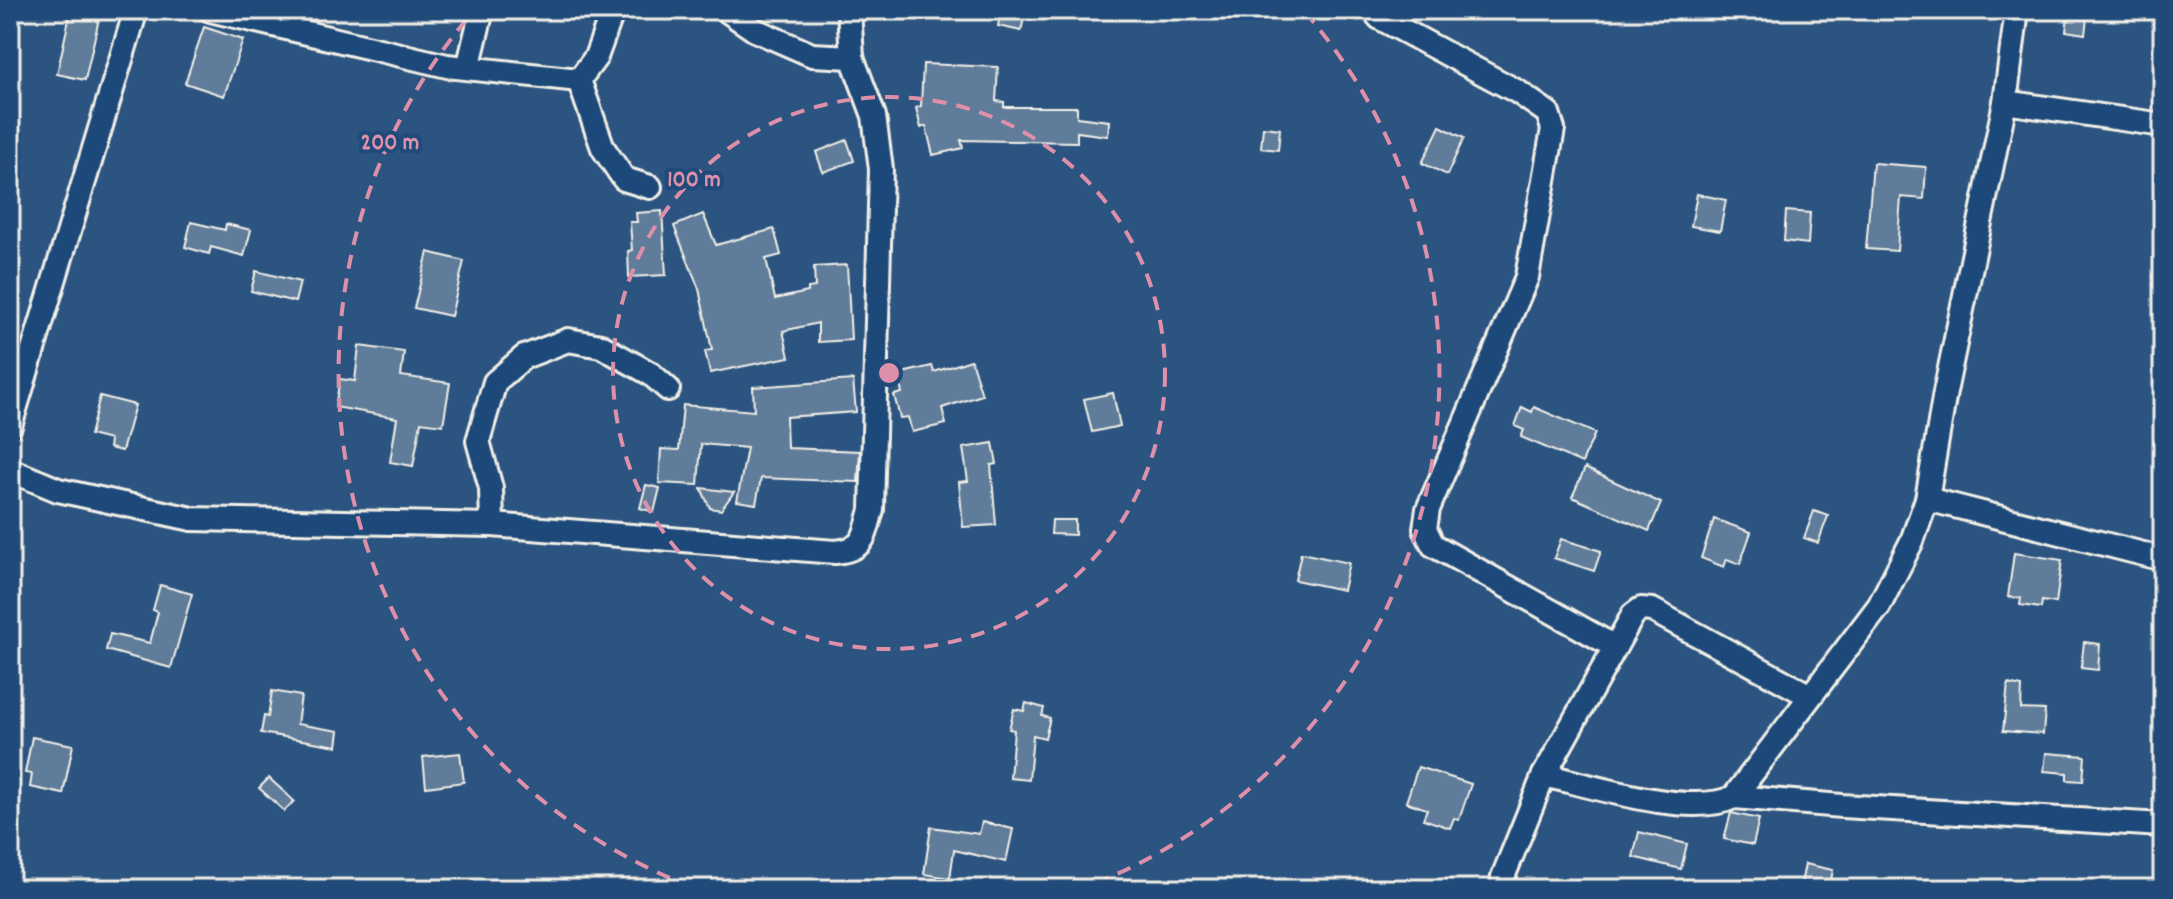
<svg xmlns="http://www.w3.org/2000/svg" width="2173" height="899" font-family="Dekko,sans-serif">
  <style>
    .building { fill: #5e7b9a; stroke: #f4f1e8; stroke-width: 2 }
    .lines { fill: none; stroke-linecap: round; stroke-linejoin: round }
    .minor-casing { stroke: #f4f1e8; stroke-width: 28 }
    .minor { stroke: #1f4a7a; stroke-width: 22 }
    .ring { fill: none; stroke: #de8fa9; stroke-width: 4; stroke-dasharray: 14 10 }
    .centre { fill: #de8fa9; stroke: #1f4a7a; stroke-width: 4 }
    .ring-label { font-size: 24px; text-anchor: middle; font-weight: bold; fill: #de8fa9; stroke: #1f4a7a; stroke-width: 8; stroke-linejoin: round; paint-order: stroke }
  </style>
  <rect width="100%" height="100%" fill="#2c5481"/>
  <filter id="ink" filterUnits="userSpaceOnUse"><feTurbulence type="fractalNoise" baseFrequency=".0125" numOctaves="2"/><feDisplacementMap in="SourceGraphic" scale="16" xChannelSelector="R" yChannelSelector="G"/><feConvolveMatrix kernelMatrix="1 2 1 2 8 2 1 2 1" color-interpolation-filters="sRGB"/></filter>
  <g filter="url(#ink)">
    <g class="building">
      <path d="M71 10H101L85 80 57 74Z"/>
      <path d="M1001 10H1026L1021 31 998 26Z"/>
      <path d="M2069 10H2088L2085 34 2066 31Z"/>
      <path d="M204 27 243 40 224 96 185 83Z"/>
      <path d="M923 64 998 67 996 101 1004 102V107H1077V117L1109 121 1108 136 1077 132V142L961 140 963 148 933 155 926 126 921 128 916 108 921 106Z"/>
      <path d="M1440 126 1464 138 1447 175 1422 163Z"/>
      <path d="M1263 127 1280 129 1278 150 1261 148Z"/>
      <path d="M847 140 854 161 823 172 816 152Z"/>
      <path d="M1873 163 1926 167 1924 199 1901 197 1897 251 1866 249Z"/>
      <path d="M1697 194 1726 200 1720 231 1691 226Z"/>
      <path d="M662 211 666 275 629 277 628 251 632 250 630 222H637L636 213Z"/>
      <path d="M1786 211 1810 213 1808 244 1784 241Z"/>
      <path d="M703 214 716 245 774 229 781 255 766 259 775 299 808 292V288L815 287 814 267 847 265 851 340 818 342V323L783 331 789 357 710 373 705 351 712 350 699 289 674 226Z"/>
      <path d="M191 222 225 230 226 224 251 230 244 256 211 247 209 254 185 247Z"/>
      <path d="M428 252 464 261 451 316 414 308Z"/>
      <path d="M256 271 300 282 295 302 251 291Z"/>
      <path d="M359 346 404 352 401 376 450 383 443 425 421 422 413 466 390 462 397 418 335 407 340 379 355 381Z"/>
      <path d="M971 360 982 395 942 408 946 424 912 432 908 417 900 418 894 395 902 393 898 374 932 366 934 372Z"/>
      <path d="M853 380 856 412 786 417 787 448 860 451 858 482 761 478 756 504 737 501 747 448 701 444 698 485 659 483 661 449 679 450 683 405 754 411 753 387Z"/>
      <path d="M1113 393 1120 426 1092 432 1084 399Z"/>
      <path d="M100 396 135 405 122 451 109 448 110 440 90 435Z"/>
      <path d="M1522 407 1532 412 1534 407 1595 433 1582 463 1521 437 1524 430 1515 426Z"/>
      <path d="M993 443 997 464 991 465 996 525 963 527 959 482 968 481 963 448Z"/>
      <path d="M1585 468 1661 503 1649 531 1572 497Z"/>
      <path d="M646 485 660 488 654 512 640 508Z"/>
      <path d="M701 488 734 492 721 510 710 508Z"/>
      <path d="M1814 511 1828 516 1818 543 1804 538Z"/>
      <path d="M1714 519 1751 532 1740 564 1727 559 1724 567 1701 558Z"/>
      <path d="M1052 520H1075V535L1051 534Z"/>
      <path d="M1561 539 1601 551 1594 571 1554 558Z"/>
      <path d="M1301 553 1349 563 1343 590 1295 580Z"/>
      <path d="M2014 553 2062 560 2056 603 2042 601 2041 608 2020 605 2021 598 2008 597Z"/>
      <path d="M160 585 192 594 171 668 106 650 110 634 150 643 158 612 153 610Z"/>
      <path d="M2084 642 2100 644 2098 670 2081 668Z"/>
      <path d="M2008 684 2022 687 2021 709 2045 710 2043 734 2003 731Z"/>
      <path d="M272 691 301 696 297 724 339 731 337 746 261 733 264 716 268 717Z"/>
      <path d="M1026 703 1044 708 1042 716 1050 718 1045 738 1033 735 1029 780 1010 778 1014 730 1009 729 1014 709 1024 711Z"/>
      <path d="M32 737 73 745 63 794 30 787 32 774 25 773Z"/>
      <path d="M460 753 464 782 426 787 423 757Z"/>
      <path d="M2046 753 2085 756 2083 781 2067 780V773L2044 771Z"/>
      <path d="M1418 767 1471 784 1459 820 1454 818 1450 828 1423 819 1427 809 1406 802Z"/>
      <path d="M269 778 294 801 284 811 259 788Z"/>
      <path d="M1731 813 1759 819 1753 845 1724 839Z"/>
      <path d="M982 822 1013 829 1006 862 954 850 950 878 924 874 931 827 979 834Z"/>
      <path d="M1639 832 1687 844 1681 869 1633 857Z"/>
      <path d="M1805 864 1833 870 1829 889H1800Z"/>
    </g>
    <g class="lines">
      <g class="minor-casing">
        <g id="minor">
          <path d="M210 10 447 66 579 80"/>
          <path d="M726 10 755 30 812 55 852 57 849 10"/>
          <path d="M1373 10 1380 18 1518 92 1548 113 1553 129 1527 277 1428 509 1425 529 1433 545 1615 647"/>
          <path d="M468 68 482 10"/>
          <path d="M579 80 603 148 624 179 650 187"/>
          <path d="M579 80 596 57 613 10"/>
          <path d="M2005 102 2163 125"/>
          <path d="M10 426 136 10"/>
          <path d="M10 470 58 490 192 519 492 525 835 552C866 549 864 536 872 510L881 169 874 116 852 57"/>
          <path d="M1927 499 2163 559"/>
          <path d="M492 525 491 488 478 441 495 382 524 357 568 340 601 346 651 374 668 389"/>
          <path d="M1544 775C1592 786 1691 818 1734 797L1879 606 1912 541 1927 499 1945 392 2005 102 2017 10"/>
          <path d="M1734 797 1842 806 2163 825"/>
          <path d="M1503 889V877L1544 775 1633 615 1641 609 1652 610 1810 696"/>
        </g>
      </g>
      <use href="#minor" class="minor"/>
    </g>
  </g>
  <g class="ring">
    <circle cx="889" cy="373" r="276"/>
    <path d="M692 887A551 551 0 0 1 473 12M1305 12A551 551 0 0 1 1086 887"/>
  </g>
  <circle cx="889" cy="373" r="12" class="centre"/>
  <g class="ring-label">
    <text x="390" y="149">200 m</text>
    <text x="694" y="186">100 m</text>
  </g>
  <rect width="2173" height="899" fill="none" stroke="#1f4a7a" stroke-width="40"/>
  <rect x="20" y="20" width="2133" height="859" fill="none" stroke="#f4f1e8" stroke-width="3" filter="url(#ink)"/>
</svg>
